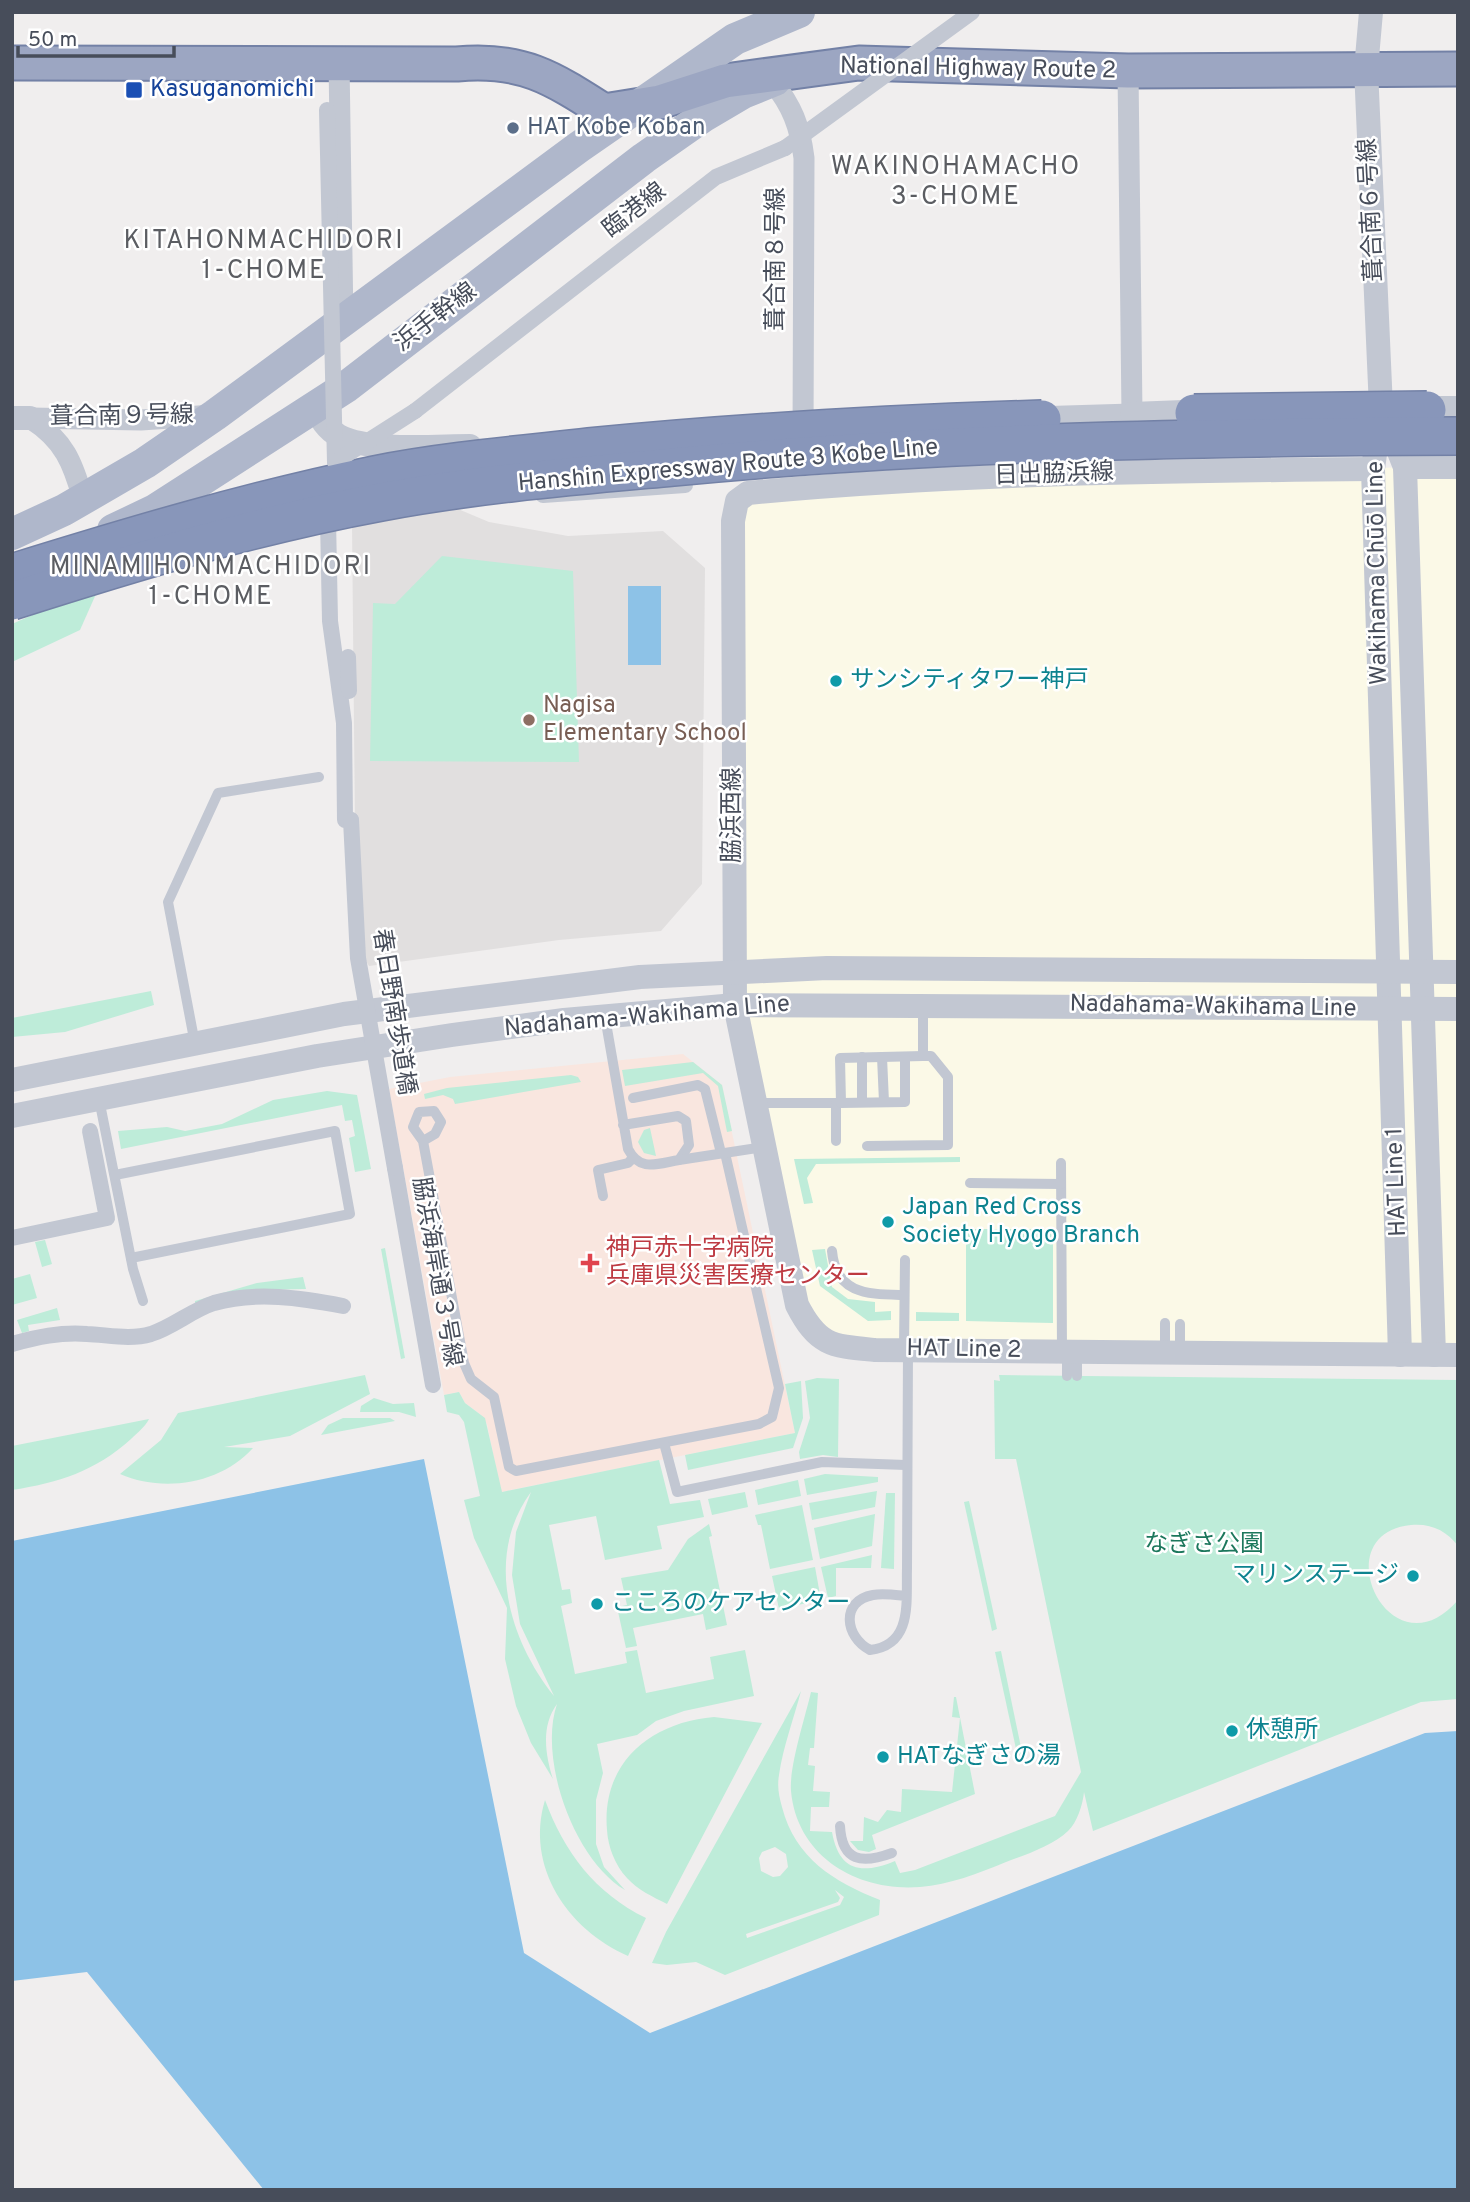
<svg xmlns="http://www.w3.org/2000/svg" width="1470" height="2202" font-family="Overpass,'Noto Sans JP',sans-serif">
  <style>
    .commercial { fill: #fbf9e7 }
    .education { fill: #e1dfdf }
    .medical { fill: #f9e6df }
    .green { fill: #beecd9; fill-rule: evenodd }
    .water { fill: #8dc2e7 }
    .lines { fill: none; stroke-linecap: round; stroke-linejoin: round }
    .trunk-casing { stroke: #7381a6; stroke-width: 37 }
    .service { stroke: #c2c7d2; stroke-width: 10 }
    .pedestrian { stroke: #c2c7d2; stroke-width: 16 }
    .minor { stroke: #c2c7d2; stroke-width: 21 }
    .tertiary { stroke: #c2c7d2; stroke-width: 24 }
    .primary { stroke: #afb7cb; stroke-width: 32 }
    .trunk { stroke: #9ca6c2; stroke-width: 33 }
    .motorway-bridge-casing { stroke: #7381a6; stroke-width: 40; stroke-linecap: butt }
    .pedestrian-bridge { stroke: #c2c7d2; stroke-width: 16 }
    .motorway-bridge { stroke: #8896ba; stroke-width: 37 }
    .transit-dot { fill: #1a4fb4; stroke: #fff; stroke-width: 2.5 }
    .service-dot { fill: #5c6f8a; stroke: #fff; stroke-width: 2.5 }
    .culture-dot { fill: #0f9aa8; stroke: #fff; stroke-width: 2.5 }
    .education-dot { fill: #8d6e63; stroke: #fff; stroke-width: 2.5 }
    .health-dot { fill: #e0444e; stroke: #fff; stroke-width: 2.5 }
    .labels { text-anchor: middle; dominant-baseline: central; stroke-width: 5; stroke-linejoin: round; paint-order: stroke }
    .street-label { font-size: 24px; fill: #474d5a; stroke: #fff }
    .transit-label { font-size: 24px; fill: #164399; stroke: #fff; text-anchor: start }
    .service-label { font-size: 24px; fill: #4e5e75; stroke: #fff; text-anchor: start }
    .culture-label { font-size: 24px; fill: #0d838f; stroke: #fff; text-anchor: start }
    .education-label { font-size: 24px; fill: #785e54; stroke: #fff; text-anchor: start }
    .health-label { font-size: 24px; fill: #be3a42; stroke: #fff; text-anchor: start }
    .park-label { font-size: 24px; fill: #1c775c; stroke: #fff }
    .neighbourhood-label { font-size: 26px; letter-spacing: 2px; fill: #5b5d62; stroke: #fff }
  </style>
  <rect width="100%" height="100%" fill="#f0eeee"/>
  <path class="commercial" d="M1405 467H1458V1355L908 1349 809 1328 735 1005 733 521 748 493Z"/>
  <path class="education" d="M458 509 489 522 568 536 663 531 705 568 702 884 661 931 559 940 369 966 365 959 355 826 352 524Z"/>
  <path class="medical" d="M683 1054 722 1085 795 1433 501 1492 487 1424 480 1414 465 1403 459 1392 444 1395 389 1089 450 1077Z"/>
  <g class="green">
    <path d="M442 556 573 571 579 762 370 761 373 603 395 604Z"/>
    <path d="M100 585 80 630 12 662V624Z"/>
    <path d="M151 991 154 1005 65 1032 12 1037V1018Z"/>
    <path d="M693 1062 722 1085 732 1131 727 1132 718 1086 703 1073 625 1086 622 1070Z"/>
    <path d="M571 1075 578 1077 581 1082 455 1104 453 1099 443 1095 425 1099 424 1094 447 1088Z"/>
    <path d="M327 1091 357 1095 371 1169 355 1172 349 1138 355 1136 352 1120 345 1121 342 1105 121 1149 118 1131 167 1127 185 1131 222 1124 273 1100Z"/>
    <path d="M650 1128 656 1156 644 1153 638 1142 644 1130Z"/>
    <path d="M960 1157V1162L816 1164 807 1178 813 1203 804 1204 794 1159Z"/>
    <path d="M966 1229H1053V1323L966 1321Z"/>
    <path d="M45 1240 52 1264 42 1267 35 1242Z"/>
    <path d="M385 1248 405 1358 401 1359 381 1249Z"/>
    <path d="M825 1249 832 1287 848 1299 875 1302V1312L891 1311V1320L868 1321 820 1286 812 1250Z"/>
    <path d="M30 1274 37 1298 12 1305V1279Z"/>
    <path d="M303 1277 306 1289 257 1290 195 1304V1301L257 1283Z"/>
    <path d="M57 1308 60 1320 28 1325 29 1331 22 1333 17 1320Z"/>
    <path d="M916 1312 959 1313V1321H916Z"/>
    <path d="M365 1375 370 1394 290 1436 224 1447 253 1448C221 1484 163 1493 120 1474L161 1440 178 1413Z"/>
    <path d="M999 1375 1458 1380V1546C1447 1531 1431 1523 1411 1525 1322 1534 1391 1678 1458 1600V1699L1421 1702 1093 1831 1084 1792C1083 1804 1077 1823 1068 1831 1054 1845 1025 1855 1006 1862 979 1873 949 1885 920 1887 858 1892 797 1857 791 1791 789 1767 805 1718 811 1692L818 1693 814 1748H810L808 1765 815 1766 813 1791 830 1792 829 1807H811L810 1831 832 1832C839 1871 861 1875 895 1861L900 1873 915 1870 1055 1816 1081 1772 1016 1459H995L994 1380 1000 1381Z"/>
    <path d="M817 1378 839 1379 838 1457 823 1455 800 1459 799 1452 810 1418 805 1381Z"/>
    <path d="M801 1381 803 1418 793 1448 688 1470 685 1455 795 1433 785 1384Z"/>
    <path d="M459 1392 465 1403 485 1418 502 1492 659 1460 670 1504 700 1500 704 1517 657 1526 662 1549 605 1560 596 1516 549 1525 562 1590 570 1589 572 1603 561 1606 575 1674 627 1663 625 1652 637 1650 646 1693 714 1679 710 1657 745 1650 754 1696 684 1711 656 1721 637 1735 597 1744 603 1773 596 1800V1844L604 1867 625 1890C574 1860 538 1759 557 1704 541 1726 545 1754 553 1779L531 1743 516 1706 505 1659 507 1608 474 1538 464 1500 480 1496 464 1422 459 1415 447 1412 444 1395ZM531 1492 516 1532 512 1575 520 1624 554 1696C509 1640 484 1556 531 1492Z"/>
    <path d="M374 1398 393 1404 414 1403 416 1417 399 1412H360L361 1406Z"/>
    <path d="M343 1418H390L395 1421 321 1435 328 1425Z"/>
    <path d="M149 1419C145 1427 137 1433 131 1439 96 1471 58 1483 12 1490V1446Z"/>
    <path d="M825 1474 878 1477V1482L807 1495 804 1479Z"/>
    <path d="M798 1480 801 1496 758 1505 755 1490Z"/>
    <path d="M877 1491 875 1507 812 1520 809 1503Z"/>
    <path d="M745 1492 748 1507 712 1515 708 1499Z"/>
    <path d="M886 1493H895L894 1569 881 1568Z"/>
    <path d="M969 1501 997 1629 992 1631 964 1502Z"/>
    <path d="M802 1505 813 1560 770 1569 761 1525H758L755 1515Z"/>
    <path d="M875 1514 872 1546 820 1559 814 1528Z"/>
    <path d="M709 1524 712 1536 709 1537 727 1625 706 1630 703 1614 633 1628 637 1646 626 1648 617 1607 627 1605 621 1578 668 1570 688 1539Z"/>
    <path d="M872 1555 871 1568H836V1596L828 1598 821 1567Z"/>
    <path d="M815 1567 821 1600 779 1609 772 1576Z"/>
    <path d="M1001 1651 1023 1757 1018 1758 995 1652Z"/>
    <path d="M801 1691C794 1718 783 1747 779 1775 777 1787 779 1796 782 1807 795 1858 834 1882 880 1900L879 1915 725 1975 696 1962 667 1965 652 1963 666 1932ZM775 1847 786 1854 788 1867 780 1876 773 1877 761 1871 759 1858 762 1852ZM835 1890 844 1897 840 1905 747 1938 746 1934 838 1902 840 1898Z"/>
    <path d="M954 1697H956L975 1794 872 1835 876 1849 869 1852 858 1850 850 1841H863L864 1817 878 1822 887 1810 901 1812 902 1789 952 1792 960 1718 952 1717Z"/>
    <path d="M714 1717 762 1723 667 1904C653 1897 638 1890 627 1878 615 1865 608 1847 607 1830 601 1762 652 1722 714 1717Z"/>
    <path d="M545 1800C564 1852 595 1893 646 1918L628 1956C567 1929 525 1866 545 1800Z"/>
  </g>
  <g class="water">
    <rect x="628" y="586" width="33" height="79"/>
    <path d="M424 1459 524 1953 650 2033 1425 1733 1458 1731V2190H264L87 1972 12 1981V1541Z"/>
  </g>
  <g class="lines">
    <g class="trunk-casing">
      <path id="trunk" d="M12 63 457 64C521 58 551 77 604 111L660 102 725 81 859 63 1128 71 1458 69"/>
    </g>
    <g class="service">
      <path d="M605 1017 628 1149C640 1172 656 1164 679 1160L689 1145 686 1121 678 1116 623 1125"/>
      <path d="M195 1044 168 902 218 793 319 777"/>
      <path d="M862 1057V1102"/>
      <path d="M882 1057 884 1102"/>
      <path d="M633 1098 698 1085 705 1089 721 1153"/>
      <path d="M99 1099 133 1269 143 1301"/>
      <path d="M755 1103H836V1141"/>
      <path d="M836 1103H841L840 1058 923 1056"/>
      <path d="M841 1103 905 1102V1057"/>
      <path d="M423 1141 435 1134 441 1122 434 1111 419 1112 413 1127 423 1141 464 1363 471 1379 494 1397 509 1467 516 1471 759 1424 772 1417 779 1388 725 1153"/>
      <path d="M867 1146 948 1145V1077L931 1056H923V1005"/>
      <path d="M679 1160 764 1147"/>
      <path d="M1061 1163 1062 1351"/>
      <path d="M115 1175 335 1131 350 1214 131 1258"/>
      <path d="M970 1183 1061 1184"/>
      <path d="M603 1196 598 1170 628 1163 633 1158"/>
      <path d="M832 1251C836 1295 868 1294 904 1295"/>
      <path d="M1180 1324V1352"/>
      <path d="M904 1349 905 1260"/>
      <path d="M1077 1351V1376"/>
      <path d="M1165 1352V1323"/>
      <path d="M1067 1376V1351"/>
      <path d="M664 1443 677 1492 822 1462 906 1465"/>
      <path d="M906 1596C896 1595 883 1593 873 1595 840 1601 845 1637 870 1650 913 1645 906 1602 907 1568L908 1349"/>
      <path d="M840 1826C842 1862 862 1864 892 1853"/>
    </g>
    <g class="pedestrian">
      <path d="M415 411 716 177 785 148"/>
      <path d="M543 495 685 485"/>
      <path d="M336 517 328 519 330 621 344 723 345 820H351"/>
      <path d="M348 657 349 691"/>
      <path d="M395 1168 433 1385"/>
      <path d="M12 1238 107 1218 90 1131"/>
      <path d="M12 1344C37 1337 60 1332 87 1334 109 1335 130 1340 151 1334 173 1327 192 1310 214 1303 256 1291 302 1298 343 1306"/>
    </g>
    <g class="minor">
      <path d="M339 62 343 322"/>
      <path d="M1128 71 1132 414"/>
      <path d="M772 81C792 106 800 126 804 158L803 439"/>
      <path d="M1033 417 1132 414"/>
      <path d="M30 418 141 420 213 415"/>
      <path d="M31 419C64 440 73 463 83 499"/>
    </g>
    <g class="tertiary">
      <path d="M1371 12 1366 69 1381 408 1373 469 1400 1355"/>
      <path d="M315 407C321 419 326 429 339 436 369 452 435 446 470 446"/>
      <path d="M1413 408H1458"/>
      <path d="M1132 414 1209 411"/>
      <path d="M12 418H30"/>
      <path d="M1388 424 1405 467 1434 1355"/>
      <path d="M1405 467H1458"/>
      <path d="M1373 469C1164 471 955 473 748 493L737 501 733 521 735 1005 797 1305C818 1346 832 1346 875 1350L1458 1355"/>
      <path d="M12 1080 344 1014 640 977 827 968 1458 972"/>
      <path d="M12 1116 317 1056 452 1035 564 1020 735 1005 1458 1009"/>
    </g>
    <g class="primary">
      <path d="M113 530 155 510 346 387 644 158 704 116 743 93 775 80"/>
      <path d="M12 534 64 510 145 463 215 415 579 147 735 39 799 12"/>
    </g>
    <use href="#trunk" class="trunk"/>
    <g class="motorway-bridge-casing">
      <g id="motorway-bridge">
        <path d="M1194 413 1427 410"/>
        <path d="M12 573C131 536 252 500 374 475 445 461 517 455 589 447 739 432 890 424 1042 419"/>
        <path d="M12 601C134 562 256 525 381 502 477 484 575 476 673 467 934 442 1196 437 1458 436"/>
      </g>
    </g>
    <g class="pedestrian-bridge">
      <path d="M327 110 335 462"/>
      <path d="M785 148 972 12"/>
      <path d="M335 462 415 411"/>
      <path d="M351 820 358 958 395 1168"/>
    </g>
    <use href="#motorway-bridge" class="motorway-bridge"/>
  </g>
  <rect class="transit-dot" x="125" y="81" width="18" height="18" rx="3.5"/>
  <circle class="service-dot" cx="513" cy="128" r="7"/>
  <g class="culture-dot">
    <circle cx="836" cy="681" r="7"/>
    <circle cx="888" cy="1222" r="7"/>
    <circle cx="1413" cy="1576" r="7"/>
    <circle cx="597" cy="1604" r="7"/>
    <circle cx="1232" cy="1731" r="7"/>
    <circle cx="883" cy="1757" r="7"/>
  </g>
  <circle class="education-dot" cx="529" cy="720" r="7"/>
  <path class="health-dot" d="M586.5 1252.5h7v7h7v7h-7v7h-7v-7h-7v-7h7z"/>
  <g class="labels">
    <g class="street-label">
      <text transform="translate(978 69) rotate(1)">National Highway Route 2</text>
      <text transform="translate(1372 210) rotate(-93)">葺合南６号線</text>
      <text transform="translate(635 211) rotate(-38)">臨港線</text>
      <text transform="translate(777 259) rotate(-90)">葺合南８号線</text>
      <text transform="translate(436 318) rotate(-37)">浜手幹線</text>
      <text transform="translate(122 417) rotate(-1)">葺合南９号線</text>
      <text transform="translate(728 466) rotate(-5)">Hanshin Expressway Route 3 Kobe Line</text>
      <text transform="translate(1054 475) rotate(-2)">日出脇浜線</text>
      <text transform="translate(1378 573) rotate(-91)">Wakihama Chūō Line</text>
      <text transform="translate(733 815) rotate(-90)">脇浜西線</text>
      <text transform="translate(1213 1007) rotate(1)">Nadahama-Wakihama Line</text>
      <text transform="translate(393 1012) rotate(81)">春日野南歩道橋</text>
      <text transform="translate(647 1017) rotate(-5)">Nadahama-Wakihama Line</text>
      <text transform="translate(1397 1182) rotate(-92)">HAT Line 1</text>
      <text transform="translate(436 1272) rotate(80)">脇浜海岸通３号線</text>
      <text transform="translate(964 1350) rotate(1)">HAT Line 2</text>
    </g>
    <g class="transit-label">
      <text x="150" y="90">Kasuganomichi</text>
    </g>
    <g class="service-label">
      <text x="527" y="128">HAT Kobe Koban</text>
    </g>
    <g class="culture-label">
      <text x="850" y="681">サンシティタワー神戸</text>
      <text x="902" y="1208">Japan Red Cross<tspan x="902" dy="28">Society Hyogo Branch</tspan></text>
      <text x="1399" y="1576" text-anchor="end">マリンステージ</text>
      <text x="611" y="1604">こころのケアセンター</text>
      <text x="1246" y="1731">休憩所</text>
      <text x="897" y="1757">HATなぎさの湯</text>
    </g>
    <g class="education-label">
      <text x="543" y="706">Nagisa<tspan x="543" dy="28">Elementary School</tspan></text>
    </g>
    <g class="health-label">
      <text x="606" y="1249">神戸赤十字病院<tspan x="606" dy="28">兵庫県災害医療センター</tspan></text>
    </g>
    <g class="park-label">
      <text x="1204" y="1545">なぎさ公園</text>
    </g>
    <g class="neighbourhood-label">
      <text x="956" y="167">WAKINOHAMACHO<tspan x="956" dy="30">3-CHOME</tspan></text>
      <text x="264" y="241">KITAHONMACHIDORI<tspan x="264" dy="30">1-CHOME</tspan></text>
      <text x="211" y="567">MINAMIHONMACHIDORI<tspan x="211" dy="30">1-CHOME</tspan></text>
    </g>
  </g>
  <rect width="1470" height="2202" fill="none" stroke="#474d5a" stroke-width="28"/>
  <path d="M18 46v10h156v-10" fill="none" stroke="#474d5a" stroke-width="3.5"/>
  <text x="28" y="46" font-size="21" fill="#474d5a" stroke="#ffffff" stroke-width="5" paint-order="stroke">50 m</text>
</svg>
